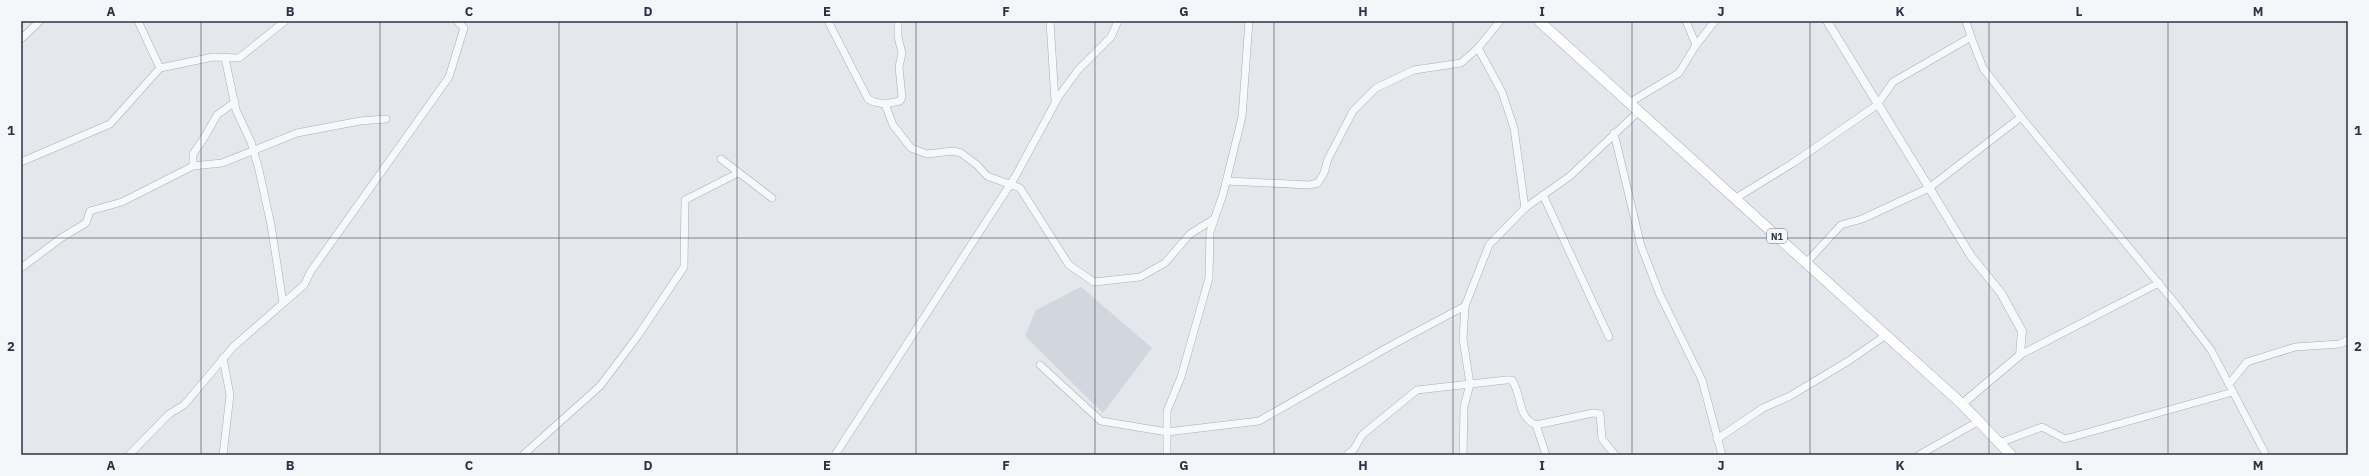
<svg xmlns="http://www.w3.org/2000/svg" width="2369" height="476" font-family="'IBM Plex Sans',sans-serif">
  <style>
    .built { fill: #d2d6de }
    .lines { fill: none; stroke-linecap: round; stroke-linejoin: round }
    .minor-casing { stroke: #a9aeb7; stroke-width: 8 }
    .tertiary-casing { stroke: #a9aeb7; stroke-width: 9 }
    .primary-casing { stroke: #a3abb8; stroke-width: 11 }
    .minor { stroke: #f7f8fa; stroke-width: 7 }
    .tertiary { stroke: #f7f8fa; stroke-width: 8 }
    .primary { stroke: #fff; stroke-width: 10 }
    .grid { fill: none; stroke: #2b3445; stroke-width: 1; stroke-opacity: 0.55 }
    .labels { text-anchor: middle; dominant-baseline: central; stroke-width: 3.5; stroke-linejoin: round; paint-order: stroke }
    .shield { fill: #f4f6f9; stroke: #676e7b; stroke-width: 1 }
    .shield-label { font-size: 9px; font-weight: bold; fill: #2b3445 }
    .neatline { fill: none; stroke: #2b3445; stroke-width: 1.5 }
    .grid-label { font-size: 13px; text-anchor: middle; font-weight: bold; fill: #2b3445 }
  </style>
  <rect width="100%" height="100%" fill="#e4e7ec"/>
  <path class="built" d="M1081 287 1152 348 1103 413 1025 336 1036 310Z"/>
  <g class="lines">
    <g class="minor-casing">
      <g id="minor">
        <path d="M138 21 160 68"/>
        <path d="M828 21 868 99 874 102 885 104 893 125 911 148 927 154 953 151 961 153 977 165 987 176 1020 188 1069 265 1094 282 1140 277 1165 263 1190 234 1214 219"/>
        <path d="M1050 21 1055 101"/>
        <path d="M1500 21 1478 48 1502 92 1514 128 1525 208"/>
        <path d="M1971 37 1983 68 2021 117 2179 308 2211 350 2233 392 2065 439 2042 427 1999 443"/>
        <path d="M21 39 40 21"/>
        <path d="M1696 45 1715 21"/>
        <path d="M225 58 236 110 251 142 259 170 271 225 283 303"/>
        <path d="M235 102 217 115 204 138 193 154V166L222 163 297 133 360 121 386 119"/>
        <path d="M1629 103 1679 73 1696 45 1686 21"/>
        <path d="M885 104 900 101 902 97 899 67 902 53 898 37V21"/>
        <path d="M1614 133 1641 246 1660 295 1702 380 1722 455"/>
        <path d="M721 159 772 198"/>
        <path d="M21 162 110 124 160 68 213 57 239 58 285 21"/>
        <path d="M1226 181 1309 185 1318 183 1324 173 1328 159 1353 111 1376 88 1414 70 1461 63 1478 48"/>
        <path d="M1543 195 1609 337"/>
        <path d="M1736 198 1793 163 1877 105 1893 82 1971 37 1966 21"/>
        <path d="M1806 263 1841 225 1862 219 1929 188 2021 117"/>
        <path d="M21 268 61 238 86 223 90 211 122 202 193 166"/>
        <path d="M2020 355 2159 283"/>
        <path d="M1040 365 1101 421 1167 432 1259 421 1392 345 1465 306"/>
        <path d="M2229 384 2247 362 2295 347 2340 344 2348 340"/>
        <path d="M2233 392 2266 455"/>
        <path d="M1536 425 1546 455"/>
        <path d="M1717 439 1763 408 1790 396 1850 360 1886 335"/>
        <path d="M129 455 169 414 184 405 233 347 304 285 311 271 449 77 464 28 457 21"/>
        <path d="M223 455 230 395 223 358"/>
        <path d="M523 455 600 386 637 337 684 267 685 200 738 173"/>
        <path d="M835 455 1015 177 1059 96 1078 70 1111 37 1118 21"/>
        <path d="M1167 455V411L1181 377 1209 278 1210 232 1223 194 1242 117 1249 21"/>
        <path d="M1347 455 1354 449 1362 435 1417 390 1506 380H1512C1522 395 1517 417 1536 425L1593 413 1600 414 1602 439 1615 455"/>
        <path d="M1463 455 1464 407 1470 384 1463 339 1465 306 1489 245 1525 208 1570 176 1639 111"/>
        <path d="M1919 455 1979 421"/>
      </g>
    </g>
    <g class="tertiary-casing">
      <path id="tertiary" d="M1827 21 1971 256 2001 293 2022 331 2020 355 1962 404"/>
    </g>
    <g class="primary-casing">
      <path id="primary" d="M1539 21 1962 404 2011 455"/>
    </g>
    <use href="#minor" class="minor"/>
    <use href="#tertiary" class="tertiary"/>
    <use href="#primary" class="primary"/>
  </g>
  <path class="grid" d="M201 21V455M380 21V455M559 21V455M737 21V455M916 21V455M1095 21V455M1274 21V455M1453 21V455M1632 21V455M1810 21V455M1989 21V455M2168 21V455M21 238H2348"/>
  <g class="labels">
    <rect class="shield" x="1767" y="229" width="20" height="14" rx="3"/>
    <g class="shield-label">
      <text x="1777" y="236">N1</text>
    </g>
  </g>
  <rect width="2369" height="476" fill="none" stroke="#f4f6f9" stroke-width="44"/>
  <rect x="22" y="22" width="2325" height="432" class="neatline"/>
  <g class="grid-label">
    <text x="111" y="16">A</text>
    <text x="290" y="16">B</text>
    <text x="469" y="16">C</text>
    <text x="648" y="16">D</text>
    <text x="827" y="16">E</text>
    <text x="1006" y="16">F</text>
    <text x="1184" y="16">G</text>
    <text x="1363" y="16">H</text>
    <text x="1542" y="16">I</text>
    <text x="1721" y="16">J</text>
    <text x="1900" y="16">K</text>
    <text x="2079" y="16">L</text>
    <text x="2258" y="16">M</text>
    <text x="11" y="135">1</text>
    <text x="2358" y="135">1</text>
    <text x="11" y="351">2</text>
    <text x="2358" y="351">2</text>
    <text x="111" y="470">A</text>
    <text x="290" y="470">B</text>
    <text x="469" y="470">C</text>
    <text x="648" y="470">D</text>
    <text x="827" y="470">E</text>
    <text x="1006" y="470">F</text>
    <text x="1184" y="470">G</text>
    <text x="1363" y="470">H</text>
    <text x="1542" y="470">I</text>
    <text x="1721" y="470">J</text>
    <text x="1900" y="470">K</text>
    <text x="2079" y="470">L</text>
    <text x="2258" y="470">M</text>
  </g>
</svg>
